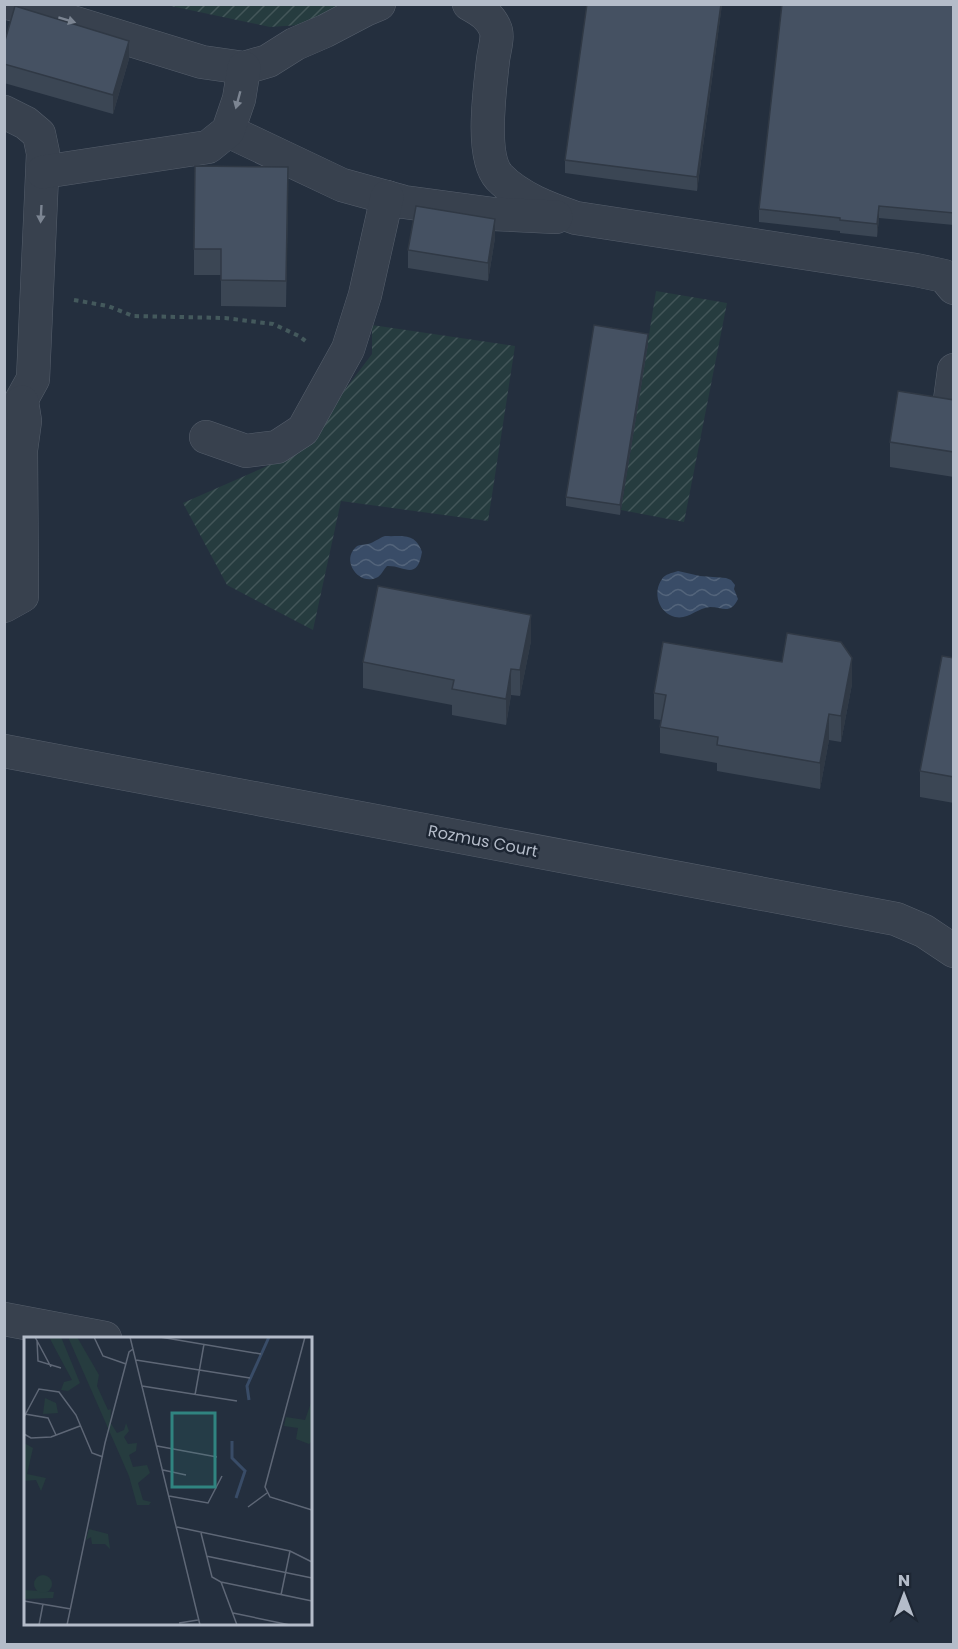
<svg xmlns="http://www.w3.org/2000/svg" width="958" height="1649" font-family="Poppins,sans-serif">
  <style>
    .garden { fill: url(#garden-furrows) }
    .water { fill: url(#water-waves) }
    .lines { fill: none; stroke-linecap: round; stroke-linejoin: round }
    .minor-casing { stroke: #565f6c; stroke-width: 34 }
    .path { stroke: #44595c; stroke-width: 4; stroke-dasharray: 4.5 4.5; stroke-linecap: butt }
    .minor { stroke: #38414e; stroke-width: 33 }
    .wall { fill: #3b4654 }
    .shaded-wall { fill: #303945 }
    .building { fill: #455162; stroke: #303945; stroke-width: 1.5 }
    .oneway { fill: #7c8592 }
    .labels { text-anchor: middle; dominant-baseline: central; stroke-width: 5; stroke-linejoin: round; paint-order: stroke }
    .street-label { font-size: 16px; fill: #b4bcc9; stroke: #1d2633 }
    .inset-river { fill: none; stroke: #394c67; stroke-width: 3 }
    .inset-road { fill: none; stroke: #5e6776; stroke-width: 1.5 }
    .view { fill: #308480; fill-opacity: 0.15; stroke: #308480; stroke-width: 3 }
    .inset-edge { fill: none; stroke: #b4bcc9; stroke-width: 3 }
  </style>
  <defs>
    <pattern id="garden-furrows" width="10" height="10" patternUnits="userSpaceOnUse" patternTransform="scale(1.5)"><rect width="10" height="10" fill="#263c3f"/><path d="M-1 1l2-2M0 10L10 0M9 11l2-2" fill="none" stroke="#435659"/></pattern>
    <pattern id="water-waves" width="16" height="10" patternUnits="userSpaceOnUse" patternTransform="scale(1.5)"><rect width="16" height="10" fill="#394c67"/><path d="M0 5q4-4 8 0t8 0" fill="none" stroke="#53647b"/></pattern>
  </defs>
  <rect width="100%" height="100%" fill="#242f3e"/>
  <g class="garden">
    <path d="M166 5H355L300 25 270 27Z"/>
    <path d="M656 291 727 303 684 522 621 510Z"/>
    <path d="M372 325 515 346 488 521 341 501 313 630 227 585 183 503 297 453 372 354Z"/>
  </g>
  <g class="water">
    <path d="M385 536C402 537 415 532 422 552 417 582 404 565 387 566 384 569 382 574 378 577 360 587 341 562 355 548 358 544 364 545 368 544 375 542 379 538 385 536Z"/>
    <path d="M678 571 700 576 726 578 731 580 735 585 734 589 738 599C730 615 723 607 710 607 697 608 688 620 675 617 659 613 652 593 662 579 665 574 672 573 678 571Z"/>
  </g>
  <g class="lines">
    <g class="minor-casing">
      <g id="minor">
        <path d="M11 4 46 14 202 62 244 68 268 61 295 44 325 31 367 9 379 4"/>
        <path d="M469 4C481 11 489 15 495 28 499 36 494 51 493 60 490 88 480 156 499 177 519 198 550 209 576 218L916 270 944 276 954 288"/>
        <path d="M4 112 26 123 39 134 43 153 33 379 8 424 4 425"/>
        <path d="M228 131 342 185 404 202 493 214 556 217"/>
        <path d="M43 172 208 147 228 131 239 99 244 68"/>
        <path d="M950 400 954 370"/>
        <path d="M206 437 246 451 277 447 303 430 348 349 365 295 387 197"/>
        <path d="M4 606 22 596 21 450 25 421 22 402"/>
        <path d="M4 751 896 919 924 931 954 951"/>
        <path d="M4 1319 105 1338"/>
      </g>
    </g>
    <path class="path" d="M74 300 108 306 133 316 225 318 273 324 299 336 308 343"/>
    <use href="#minor" class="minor"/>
  </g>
  <g class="wall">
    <path d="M587 4H722L697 191 565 173V160Z"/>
    <path d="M954 4V225L879 218 877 237 840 233V231L759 222V209Z"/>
    <path d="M4 44 129 59 113 114 4 83Z"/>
    <path d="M288 193 286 307 221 306V275H194V249Z"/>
    <path d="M495 238 488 281 408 268V250Z"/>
    <path d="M648 344 620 515 566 506V497Z"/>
    <path d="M954 400V477L890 467V442Z"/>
    <path d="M531 641 520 696 511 695 506 725 452 715V705L363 688V662Z"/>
    <path d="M954 658V803L920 797V771Z"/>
    <path d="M852 684 841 742 829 740 820 789 717 771V763L660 753V727L661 720 654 719V693Z"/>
  </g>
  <g class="shaded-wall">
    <path d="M721 4H722L697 191V177Z"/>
    <path d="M129 41V59L113 114V95Z"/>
    <path d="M879 206V218L877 237V224Z"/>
    <path d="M495 219V238L488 281V263Z"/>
    <path d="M648 334V344L620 515V505Z"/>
    <path d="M531 615V641L520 696V670Z"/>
    <path d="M852 658V684L841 742V716Z"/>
    <path d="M511 669V695L506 725V699Z"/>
    <path d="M829 714V740L820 789V763Z"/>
  </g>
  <g class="building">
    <path d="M587 4H721L697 177 565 160Z"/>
    <path d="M782 4H954V213L879 206 877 224 840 220V218L759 209Z"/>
    <path d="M15 6 129 41 113 95 4 64V44Z"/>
    <path d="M195 166 288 167 286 281 221 280V249H194Z"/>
    <path d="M416 206 495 219 488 263 408 250Z"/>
    <path d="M594 325 648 334 620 505 566 497Z"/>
    <path d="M898 391 954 400V452L890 442Z"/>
    <path d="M378 586 531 615 520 670 511 669 506 699 452 689 454 680 363 662Z"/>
    <path d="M787 633 841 642 852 658 841 716 829 714 820 763 717 745 718 737 660 727 666 695 654 693 663 642 782 662Z"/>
    <path d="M942 656 954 658V777L920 771Z"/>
  </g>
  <defs><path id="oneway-solid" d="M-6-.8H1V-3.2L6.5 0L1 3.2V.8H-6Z" transform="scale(1.5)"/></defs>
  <g class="oneway">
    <use href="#oneway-solid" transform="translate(67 20) rotate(17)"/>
    <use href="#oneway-solid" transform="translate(238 100) rotate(105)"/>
    <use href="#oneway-solid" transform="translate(41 214) rotate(93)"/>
  </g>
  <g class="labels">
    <g class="street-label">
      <text transform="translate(483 841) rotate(11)">Rozmus Court</text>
    </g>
  </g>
  <g transform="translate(24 1337)">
    <rect width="288" height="288" fill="#242f3e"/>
    <path d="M65 192 84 197 86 212 81 207H68L67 200 62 203Z" fill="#263c3f"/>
    <path d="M25 0H37L56 46 44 54 37 53 40 45 48 43ZM44 0H53L75 38 73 49 84 73 87 72 86 85 93 96 100 93 102 86 105 94 100 100 104 107 113 106 112 114 105 118 109 130 123 128 126 136 114 146 119 163 127 165 125 168H113L105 139ZM21 61 32 66 34 76 19 77ZM288 63V104L285 107 272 102 274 91 260 89 262 80 281 83ZM0 106 9 111 3 137 22 141 17 154 12 143 0 144ZM0 253 30 255 29 261 0 262Z" fill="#263c3f"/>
    <path d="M10 247a9 9 0 1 1 18 0a9 9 0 1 1-18 0Z" fill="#263c3f"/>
    <path class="inset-river" d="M225 63 223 49 245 0M208 104V121L221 134 212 161"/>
    <path class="inset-road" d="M11 0 27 30M70 0 79 19 102 27M106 0 176 288M136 0 237 17M281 0 241 150 246 160 288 173M13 3 14 24 37 31M112 23 226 41M118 49 213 64M171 58 180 7M1 77 24 81 32 98M0 80 15 52 35 55 52 78 68 116 79 120M0 97 7 101 27 100 56 89M133 109 193 120M139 133 162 138M145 159 184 166 198 139M224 170 243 156M153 190 266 214 288 225M177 196 188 240 197 245 213 288M182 219 288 241M197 245 288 264M257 258 266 214M0 264 47 272M209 276 266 288M155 286 174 283M15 288 19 267M43 288 81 106 105 15 109 12"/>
    <path class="view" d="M148 76H191V150H148Z"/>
    <rect width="288" height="288" class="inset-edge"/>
  </g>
  <rect width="958" height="1649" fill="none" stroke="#b4bcc9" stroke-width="12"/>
  <g transform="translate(904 1595)" stroke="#1d2633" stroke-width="4.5" paint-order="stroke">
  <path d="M0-4.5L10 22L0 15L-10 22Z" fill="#b4bcc9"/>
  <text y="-9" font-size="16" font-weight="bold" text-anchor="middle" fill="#b4bcc9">N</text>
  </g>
</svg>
